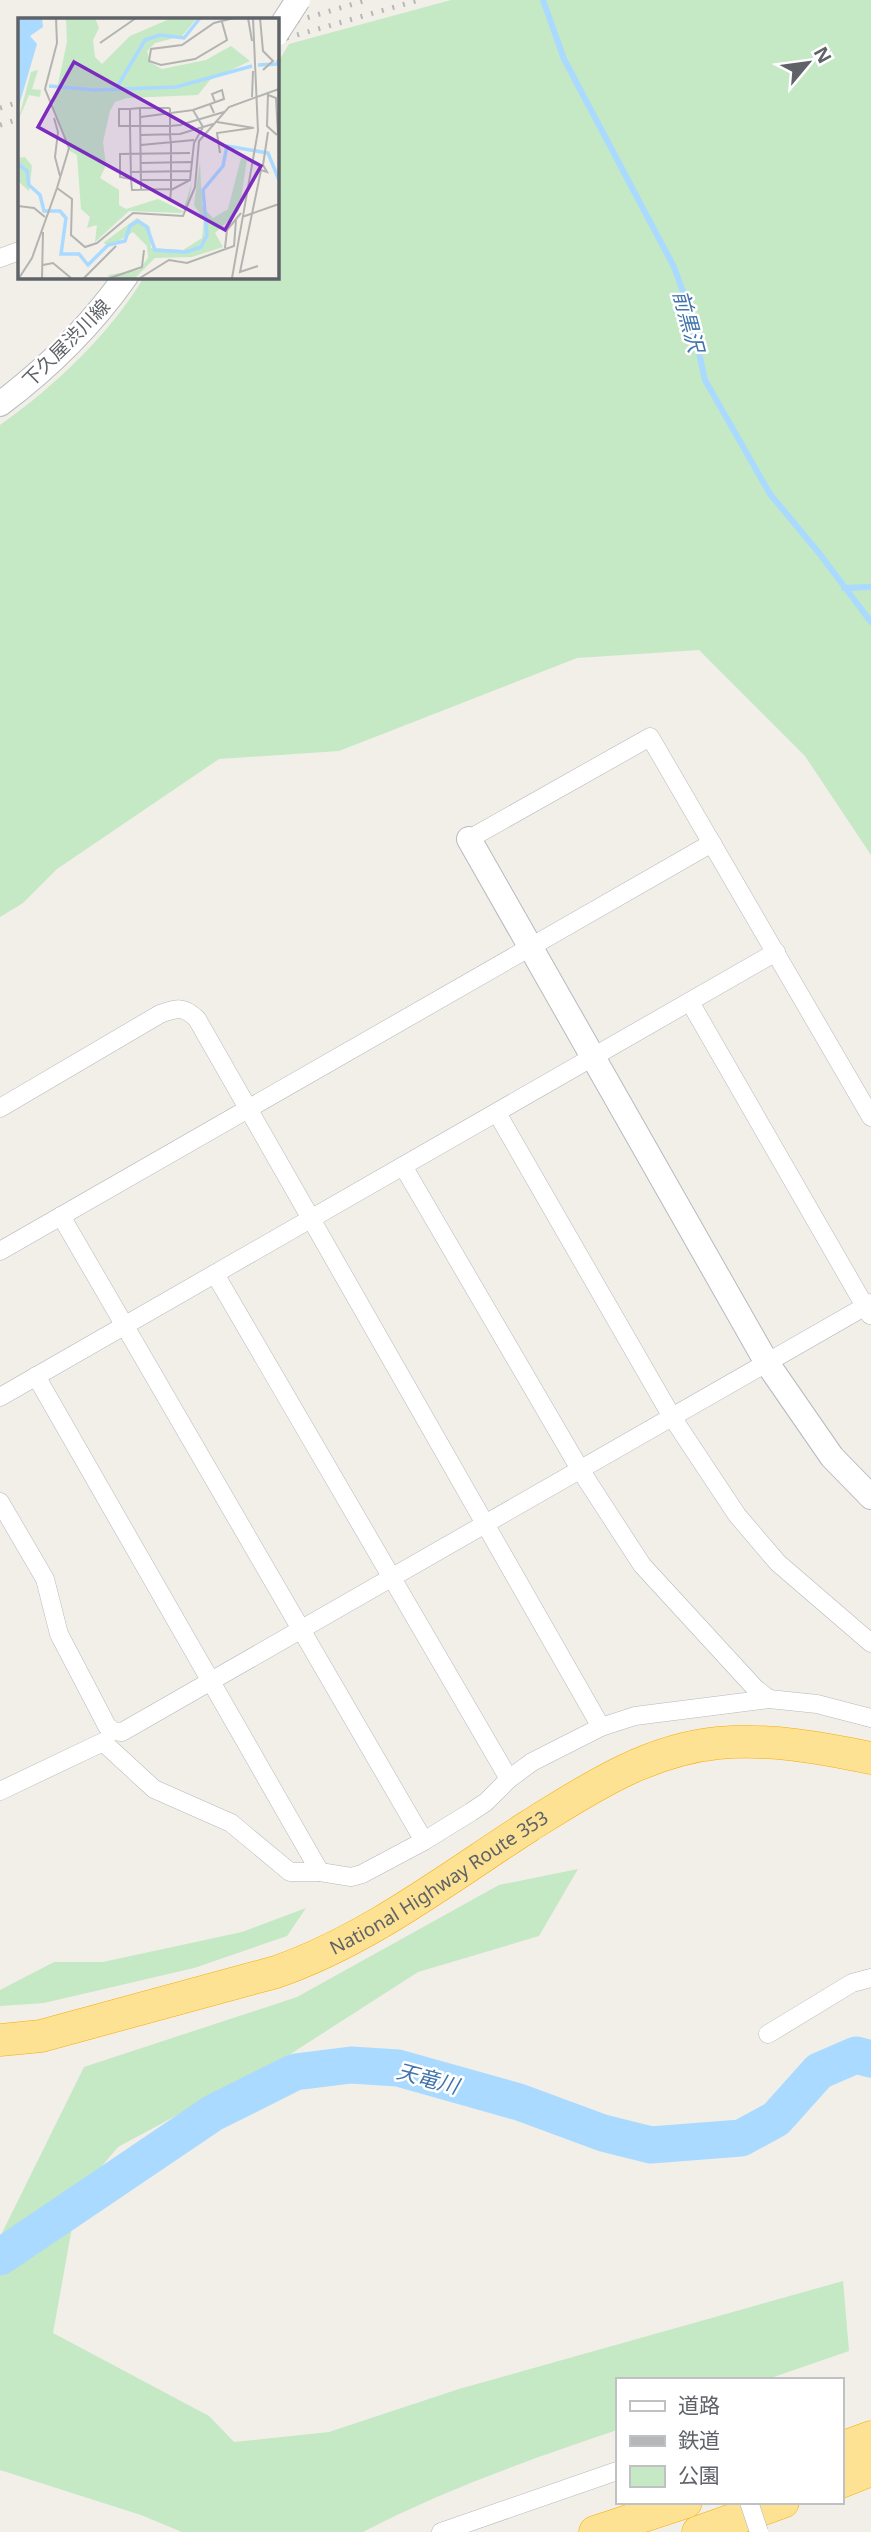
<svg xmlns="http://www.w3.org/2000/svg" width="871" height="2532" font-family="'Noto Sans','Noto Sans JP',sans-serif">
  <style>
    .green { fill: #c5e8c5 }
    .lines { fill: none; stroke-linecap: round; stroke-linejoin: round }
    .stream { stroke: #aadaff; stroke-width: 6 }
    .river { stroke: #aadaff; stroke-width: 37 }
    .street-casing { stroke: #b5b8bc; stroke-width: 19 }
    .secondary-casing { stroke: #b6babf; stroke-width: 26 }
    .highway-casing { stroke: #f9ab00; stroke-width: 33 }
    .street { stroke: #fff; stroke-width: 18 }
    .secondary { stroke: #fff; stroke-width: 24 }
    .highway { stroke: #fde293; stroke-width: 32 }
    .rail { stroke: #b6b7b8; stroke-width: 5; stroke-dasharray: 2 9; stroke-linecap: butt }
    .street-bridge-casing { stroke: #b5b8bc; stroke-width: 19; stroke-linecap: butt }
    .secondary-bridge-casing { stroke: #b6babf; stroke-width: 26; stroke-linecap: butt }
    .street-bridge { stroke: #fff; stroke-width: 18 }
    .secondary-bridge { stroke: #fff; stroke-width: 24 }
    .labels { text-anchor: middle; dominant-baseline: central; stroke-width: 5; stroke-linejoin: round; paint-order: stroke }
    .street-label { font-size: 19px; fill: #5f6368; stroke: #fff }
    .water-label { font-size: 21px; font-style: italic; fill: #4174aa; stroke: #fff }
    .inset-river { fill: none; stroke: #aadaff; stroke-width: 3.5 }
    .inset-road { fill: none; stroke: #b3b3b1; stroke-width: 2 }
    .view { fill: #7b2cbf; fill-opacity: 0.15; stroke: #7b2cbf; stroke-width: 3.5 }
    .inset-edge { fill: none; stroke: #5f6368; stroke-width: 3.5 }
  </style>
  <rect width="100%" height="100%" fill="#f1efe8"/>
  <g class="green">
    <path d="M451 0H871V855L805 756 699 650 577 658 339 751 219 759 57 869 23 903 0 917V425C53 388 111 333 144 277L276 276 277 64 289 44Z"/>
    <path d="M578 1869 539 1936 418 1972 292 2053 118 2147 78 2194 53 2333 209 2416 234 2442 329 2432 459 2389 843 2281 849 2351 765 2380H617V2430C531 2459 443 2490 363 2532H182L141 2515 0 2470V2237L84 2067 297 1997 499 1885Z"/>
    <path d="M306 1908 287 1936 194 1968 44 2003 0 2006V1990L54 1962H103L242 1932Z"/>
  </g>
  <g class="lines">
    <g class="stream">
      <path d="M543 0 564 59 674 267 689 308 705 380 770 494 819 553 871 622"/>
      <path d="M844 588 871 587"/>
    </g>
    <path class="river" d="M0 2257 213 2113 295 2072 351 2065 398 2068 519 2102 603 2133 651 2145 741 2138 776 2119 819 2071 856 2055 871 2059"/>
    <g class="street-casing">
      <g id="street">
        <path d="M0 258 19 251"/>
        <path d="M469 839 650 737 871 1117"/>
        <path d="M690 1002 870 1315"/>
        <path d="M0 1108 160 1014C177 1008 184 1006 197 1019L601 1727"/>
        <path d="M497 1113 672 1417 737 1515 778 1563 871 1643"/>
        <path d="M403 1166 581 1471 642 1565 755 1688 769 1699"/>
        <path d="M61 1216 424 1841"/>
        <path d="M0 1251 712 843"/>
        <path d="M215 1274 509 1779"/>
        <path d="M36 1376 320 1872 351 1877 362 1874 424 1841 471 1812 486 1802 509 1779 532 1762 601 1727 635 1716 769 1699 817 1704 871 1718"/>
        <path d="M0 1397 776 952"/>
        <path d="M0 1502 45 1579 59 1634 107 1726 113 1731 122 1732 871 1303"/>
        <path d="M0 1791 103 1742 154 1789 231 1823 290 1872H320"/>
        <path d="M768 2034 852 1983 871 1978"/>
        <path d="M441 2532 617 2471"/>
      </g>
    </g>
    <g class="secondary-casing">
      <g id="secondary">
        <path d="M0 404C48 368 91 326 126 276"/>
        <path d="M469 839 767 1363 832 1457 871 1497"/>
      </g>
    </g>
    <g class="highway-casing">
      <g id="highway">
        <path id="s1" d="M0 2040 41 2036 276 1972C368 1940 448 1878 529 1826 588 1789 647 1750 718 1743 769 1738 821 1748 871 1758"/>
        <path d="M841 2448 871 2437"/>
        <path d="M841 2482 871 2470"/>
        <path d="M595 2532 686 2502"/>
        <path d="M698 2532 783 2502"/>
      </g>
    </g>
    <use href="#street" class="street"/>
    <use href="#secondary" class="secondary"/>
    <use href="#highway" class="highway"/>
    <g class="rail">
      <path d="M276 27 367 0"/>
      <path d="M276 41 419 0"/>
      <path d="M0 108 19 102"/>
      <path d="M0 125 19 119"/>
    </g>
    <g class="street-bridge-casing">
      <path id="street-bridge" d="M749 2502 759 2532"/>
    </g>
    <g class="secondary-bridge-casing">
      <path id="secondary-bridge" d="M276 34 298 0"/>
    </g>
    <use href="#street-bridge" class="street-bridge"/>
    <use href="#secondary-bridge" class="secondary-bridge"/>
  </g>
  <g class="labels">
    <g class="street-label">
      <text transform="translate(66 343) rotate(-45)">下久屋渋川線</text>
      <text stroke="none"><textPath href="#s1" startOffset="471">National Highway Route 353</textPath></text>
    </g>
    <g class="water-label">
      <text transform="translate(689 321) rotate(75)">前黒沢</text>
      <text transform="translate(428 2078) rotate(15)">天竜川</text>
    </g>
  </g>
  <g transform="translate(18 18)">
    <rect width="261" height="261" fill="#f1efe8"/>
    <path d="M48 0H77L81 10 75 22 77 39 84 46 112 18 154 0H179L164 18 137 25 129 33 133 45 144 51 188 42 213 28 232 43 192 62 180 77 109 80 97 84 92 93 85 124 88 147 82 160 101 172V187L108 191 140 181 165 193 174 164 170 188 164 195 111 193 77 224 79 207 69 210 72 199 63 191 59 137 52 133 35 89 49 24ZM20 52 14 71 23 72 22 79 11 77 0 103 13 54ZM7 139 14 148 11 173 0 163V140ZM223 140 229 142 221 193 197 215 205 229 174 239 137 240 117 260H91L90 257 121 252 130 240 129 228 115 214 93 228 85 225 119 200 132 209 133 230 165 232 184 220 186 201 176 187 182 143 184 188 195 200 210 191Z" fill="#c5e8c5"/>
    <path d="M0 0H24L25 9 12 18 19 26 0 91Z" fill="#aadaff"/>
    <path class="inset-river" d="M240 47 259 46 261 41M31 68 77 72 158 69 234 48M99 69 127 22 142 17 166 20 182 0M0 146 9 153 11 167 22 177 26 193H42L48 200 43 236H61L70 247 90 227 107 223 112 208 120 203 129 209 137 232 168 234 183 229 189 217 185 172 205 148 209 128 250 135 261 162"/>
    <path class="inset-road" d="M38 0 39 25 27 71 51 130 39 170M230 0 234 23M242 0 245 33 255 43 245 52M204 4 209 22 177 41 143 47 131 43 133 31 164 27 196 5 216 0M82 25 118 0M250 75 249 108 259 117M250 77 258 80 260 116M234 79 235 53M192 86 206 81 204 72 194 76 197 84M122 90 123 171M112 91V108L113 161 114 172 153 171V126L152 117V91L151 90H122L112 91H101V108H152L162 107 206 94M175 92 192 86 196 95M123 99 175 92 185 109 162 116 123 117M36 100 40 114 37 139 42 158M199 104 236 110M123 127 176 122M202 135 199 115 234 110M123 145 173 144M113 154 173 153M242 157 243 152 249 154 245 147 250 114M113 161 102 159V136L172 135M123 162H172L176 125 185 109 195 106M152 183 153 172 172 162M0 188 16 190 27 199M224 199 261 186M207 230 209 212 223 195M25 247 35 245 53 260M240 248 222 254 242 157M1 260 14 240 39 170 54 181 53 217 67 229 79 225 115 195 165 198 177 169 181 123 211 89 261 71M24 260 25 214M66 260 98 228M92 260 124 249 126 232M122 260 151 242 169 245 216 228 218 202M214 260 240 113 235 0"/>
    <path class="view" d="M56 44 243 148 207 212 20 109Z"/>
    <rect width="261" height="261" class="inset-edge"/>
  </g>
  <rect x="616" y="2378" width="228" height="126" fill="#ffffff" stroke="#bfc1c3" stroke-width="2"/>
  <rect x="630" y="2401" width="35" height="10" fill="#ffffff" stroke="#bfc1c3" stroke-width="2"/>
  <text x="678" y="2413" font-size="21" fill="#5f6368">道路</text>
  <rect x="630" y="2436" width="35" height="10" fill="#b6b7b8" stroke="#bfc1c3" stroke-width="2"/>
  <text x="678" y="2448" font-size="21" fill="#5f6368">鉄道</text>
  <rect x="630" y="2466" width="35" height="21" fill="#c5e8c5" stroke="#bfc1c3" stroke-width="2"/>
  <text x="678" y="2483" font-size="21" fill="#5f6368">公園</text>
  <g transform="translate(808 63) rotate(61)" stroke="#ffffff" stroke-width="5" paint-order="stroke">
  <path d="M0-5L12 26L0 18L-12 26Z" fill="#5f6368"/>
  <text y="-10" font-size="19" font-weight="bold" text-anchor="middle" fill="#5f6368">N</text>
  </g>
</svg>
